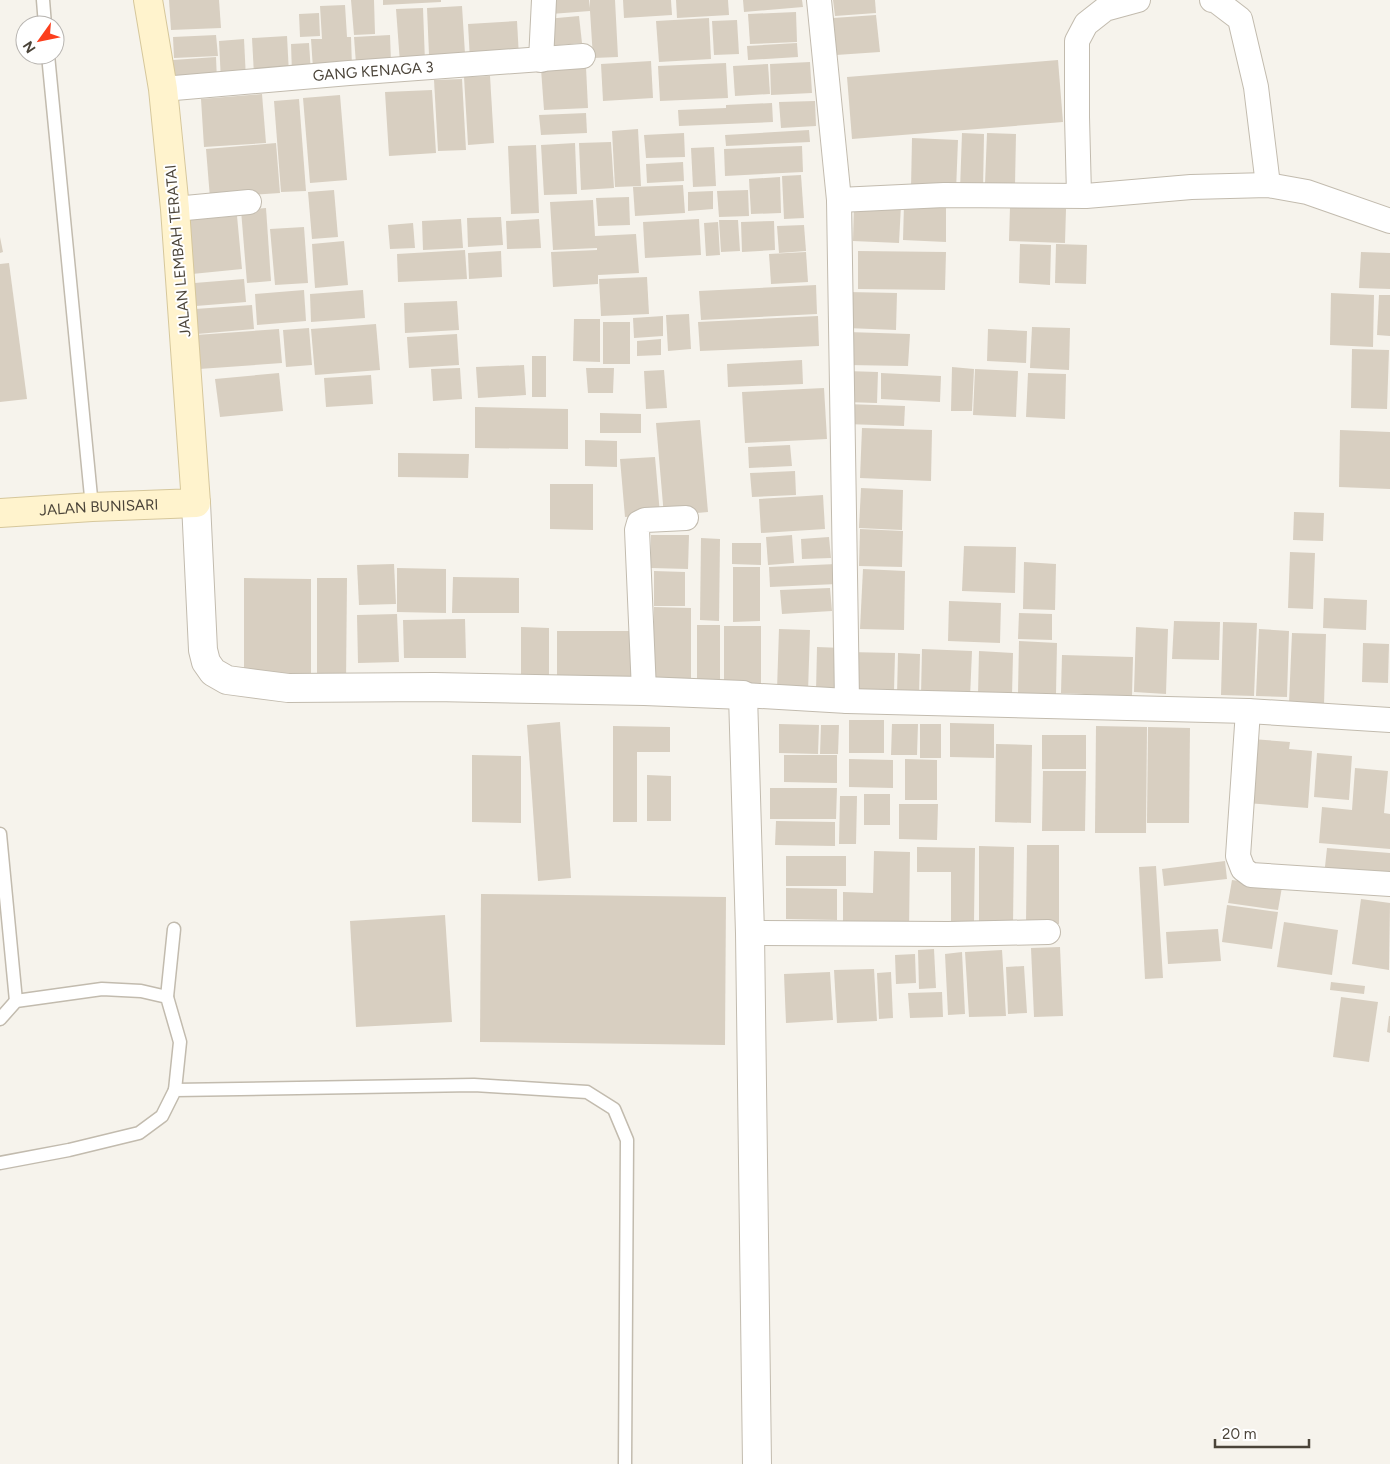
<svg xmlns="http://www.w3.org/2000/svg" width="1390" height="1464" font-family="Figtree,sans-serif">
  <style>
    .building { fill: #d8cfc1 }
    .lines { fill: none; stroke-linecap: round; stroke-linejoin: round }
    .service-casing { stroke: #c2bbae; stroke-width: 15 }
    .minor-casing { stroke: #c2bbae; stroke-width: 26 }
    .tertiary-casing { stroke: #c2bbae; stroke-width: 30 }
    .secondary-casing { stroke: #d6c79b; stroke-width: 30 }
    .service { stroke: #fff; stroke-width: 12 }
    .minor { stroke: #fff; stroke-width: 24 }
    .tertiary { stroke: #fff; stroke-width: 28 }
    .secondary { stroke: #fff3cd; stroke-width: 28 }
    .labels { text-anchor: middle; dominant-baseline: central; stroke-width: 4; stroke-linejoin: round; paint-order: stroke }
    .street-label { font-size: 15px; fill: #4b4439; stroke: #fff }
  </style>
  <rect width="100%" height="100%" fill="#f6f3ec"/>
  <g class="building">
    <path d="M169 0H219L221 28 171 30Z"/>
    <path d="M351 0H374L375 34 354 35Z"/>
    <path d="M383 0H441V2L383 5Z"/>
    <path d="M550 0H589L590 8V0H615L618 57 593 58 590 11 551 14Z"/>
    <path d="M623 0H671L672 15 624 18Z"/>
    <path d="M676 0H728L729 15 677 18Z"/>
    <path d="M743 0H802L803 7 744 12Z"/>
    <path d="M833 0H875L876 13 835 16Z"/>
    <path d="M345 5 347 37H351L352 67 313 69 311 39H322L320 6Z"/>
    <path d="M462 6 465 54 429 55 427 8Z"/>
    <path d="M423 8 425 62 400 63 396 9Z"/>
    <path d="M796 12 797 42 750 44 748 14Z"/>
    <path d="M319 13 320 36 300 37 299 14Z"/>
    <path d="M876 15 880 52 836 55 833 18Z"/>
    <path d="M579 16 582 43 548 46 546 19Z"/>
    <path d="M709 18 711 59 659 62 656 21Z"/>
    <path d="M737 20 739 54 714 55 712 21Z"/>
    <path d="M517 21 519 57 470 60 468 24Z"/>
    <path d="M216 35 218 56 174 58 173 37Z"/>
    <path d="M390 35 391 62 356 64 354 37Z"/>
    <path d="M287 36 289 74 254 75 252 38Z"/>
    <path d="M244 39 246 79 221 81 219 41Z"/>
    <path d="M309 43 311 73 292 74 291 44Z"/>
    <path d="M797 43 798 57 748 60 747 46Z"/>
    <path d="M216 57 217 81 175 82 173 60Z"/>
    <path d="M1058 60 1063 122 852 139 847 77Z"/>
    <path d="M651 61 653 98 603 101 601 64Z"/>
    <path d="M810 62 812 93 771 95 770 64Z"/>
    <path d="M726 63 728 98 660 101 658 66Z"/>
    <path d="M768 64 770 94 735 96 733 66Z"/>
    <path d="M586 67 588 108 544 110 541 69Z"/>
    <path d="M490 76 494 143 468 145 464 77Z"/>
    <path d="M462 79 466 150 438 151 434 80Z"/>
    <path d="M432 90 436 153 389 156 385 92Z"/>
    <path d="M262 94 266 143 204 147 201 99Z"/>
    <path d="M340 95 347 180 310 183 303 98Z"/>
    <path d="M299 99 306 191 281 192 274 101Z"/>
    <path d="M815 101 816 126 781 128 779 102Z"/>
    <path d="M772 103 773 122 679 126 678 110 726 108V105Z"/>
    <path d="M586 113 587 133 541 135 539 115Z"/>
    <path d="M638 129 641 186 615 187 612 131Z"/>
    <path d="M809 130 810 142 726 146 725 135Z"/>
    <path d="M684 133 685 157 646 158 644 135Z"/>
    <path d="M962 133 984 134 983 191 960 190Z"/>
    <path d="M987 133 1016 134 1015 185 985 184Z"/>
    <path d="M912 138 958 140 956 191 911 189Z"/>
    <path d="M611 142 614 188 581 190 579 143Z"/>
    <path d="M276 143 280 193 210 198 206 149Z"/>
    <path d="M575 143 577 194 544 195 541 145Z"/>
    <path d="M536 145 539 213 511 214 508 146Z"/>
    <path d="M802 146 803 172 725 176 724 149Z"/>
    <path d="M714 147 716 186 693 187 691 148Z"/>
    <path d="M683 162 684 181 647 183 646 164Z"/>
    <path d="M801 175 804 218 784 219 782 176Z"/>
    <path d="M780 177 781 213 751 214 749 179Z"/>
    <path d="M683 185 685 213 635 216 633 187Z"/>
    <path d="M334 190 338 237 312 239 308 192Z"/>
    <path d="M748 190 749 216 719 217 717 191Z"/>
    <path d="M713 191V209L688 211V192Z"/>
    <path d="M629 197 630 225 598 226 596 198Z"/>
    <path d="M593 200 595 236 636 234 639 273 598 275V284L553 287 551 252 597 250V248L553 250 550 202Z"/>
    <path d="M854 203 901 205 899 243 853 241Z"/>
    <path d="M904 204 946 206V242L903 240Z"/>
    <path d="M1010 207 1066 209 1065 243 1009 241Z"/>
    <path d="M266 208 271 281 247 283 241 210Z"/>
    <path d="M237 216 242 269 192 274 187 220Z"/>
    <path d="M501 217 503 245 468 247 467 218Z"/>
    <path d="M461 219 463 248 423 250 422 221Z"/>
    <path d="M539 219 541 248 507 249 506 221Z"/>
    <path d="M699 219 701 255 645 258 643 222Z"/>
    <path d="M719 220H738L740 251 721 252Z"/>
    <path d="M774 221 775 250 742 252 741 222Z"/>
    <path d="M718 222 720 255 706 256 704 223Z"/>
    <path d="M413 223 415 248 390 249 388 225Z"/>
    <path d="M804 225 806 251 779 253 777 226Z"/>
    <path d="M304 227 308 283 275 285 270 229Z"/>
    <path d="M0 237 3 252 0 253Z"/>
    <path d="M344 241 348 285 315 288 312 244Z"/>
    <path d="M1020 244 1051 245 1050 285 1019 283Z"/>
    <path d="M1056 244 1087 245 1086 284 1055 283Z"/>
    <path d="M465 250 467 279 398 282 397 254Z"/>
    <path d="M501 251 502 277 469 279 468 253Z"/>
    <path d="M858 251 946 252 945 290 858 289Z"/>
    <path d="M806 252 808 282 771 284 769 254Z"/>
    <path d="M1361 252 1390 253V289L1359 288Z"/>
    <path d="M9 263 27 399 0 402V264Z"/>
    <path d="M647 277 649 314 601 316 599 279Z"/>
    <path d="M244 279 246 302 183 307 182 284Z"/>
    <path d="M816 285 817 314 701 320 699 291Z"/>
    <path d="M304 290 306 321 257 325 255 294Z"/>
    <path d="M363 290 365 318 311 322 310 294Z"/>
    <path d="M848 292 897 293 896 330 847 328Z"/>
    <path d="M1331 293 1374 295 1373 347 1330 345Z"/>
    <path d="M1379 295H1390V336L1377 335Z"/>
    <path d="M457 301 459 330 405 333 404 303Z"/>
    <path d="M252 305 254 329 197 334 195 309Z"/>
    <path d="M689 314 691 349 668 351 666 315Z"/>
    <path d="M663 316V336L634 338 633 318Z"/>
    <path d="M818 316 819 346 700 351 698 322Z"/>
    <path d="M574 319H600V362L573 361Z"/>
    <rect x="603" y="322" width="27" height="42"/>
    <path d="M376 324 380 370 315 375 311 329Z"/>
    <path d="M1032 327 1070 328 1069 370 1030 368Z"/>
    <path d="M309 328 312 365 286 367 283 330Z"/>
    <path d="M279 329 282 363 199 369 196 335Z"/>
    <path d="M988 329 1027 331 1026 363 987 361Z"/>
    <path d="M848 332 910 334 908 366 847 365Z"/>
    <path d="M457 334 459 365 409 368 407 337Z"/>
    <path d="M661 339V355L637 356V341Z"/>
    <path d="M1352 349 1389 350 1387 409 1351 408Z"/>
    <rect x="532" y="356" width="14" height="41"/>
    <path d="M802 360 803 384 728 387 727 364Z"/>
    <path d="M524 365 526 395 478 398 476 367Z"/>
    <path d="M952 367 974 369 972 411H951Z"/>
    <path d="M460 368 462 399 433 401 431 369Z"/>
    <path d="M586 368H614L613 393H588Z"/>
    <path d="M975 369 1018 371 1016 417 973 415Z"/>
    <path d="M664 370 667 408 646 409 644 371Z"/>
    <path d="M846 371 878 372 877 403 845 402Z"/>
    <path d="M279 373 283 411 220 417 215 379Z"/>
    <path d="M881 373 941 376 940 402 881 399Z"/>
    <path d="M1028 373 1066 374 1065 419 1026 417Z"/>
    <path d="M371 375 373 404 326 407 324 378Z"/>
    <path d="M824 388 827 439 745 443 742 392Z"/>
    <path d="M846 404 905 406 904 426 846 424Z"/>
    <path d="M475 407 568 409V449L475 448Z"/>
    <path d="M600 413 641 414V433H600Z"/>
    <path d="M700 420 708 512 664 516 656 423Z"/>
    <path d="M862 428 932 430 931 481 860 478Z"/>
    <path d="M1340 430 1390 432V489L1339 487Z"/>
    <path d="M585 440 617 441V467L585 466Z"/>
    <path d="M790 445 792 466 749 468 748 447Z"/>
    <path d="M398 453 469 454 468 478 398 477Z"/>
    <path d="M655 457 660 514 625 517 620 459Z"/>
    <path d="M795 471 796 495 752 497 750 473Z"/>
    <path d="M550 484H593V530L550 529Z"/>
    <path d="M861 488 903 490 902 530 859 528Z"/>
    <path d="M823 495 825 529 761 533 759 499Z"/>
    <path d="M1294 512 1324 513 1323 541 1293 540Z"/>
    <path d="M860 529 903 531 902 567 859 566Z"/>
    <path d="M651 535H689L688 569 651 568Z"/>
    <path d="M792 535 794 563 768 565 766 537Z"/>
    <path d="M829 537 831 558 802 559 801 539Z"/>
    <path d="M701 538 720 539 719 621 700 620Z"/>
    <path d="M732 543H761V565L732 564Z"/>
    <path d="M964 546 1016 547 1015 593 962 591Z"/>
    <path d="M1290 552 1315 553 1313 609 1288 608Z"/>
    <path d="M1024 562 1056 564 1055 610 1023 609Z"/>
    <path d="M394 564 396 604 359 605 357 565Z"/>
    <path d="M836 564 837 584 770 587 769 567Z"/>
    <path d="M733 567H760V621L733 622Z"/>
    <path d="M397 568 446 569V613L397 612Z"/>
    <path d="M863 569 905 571 904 630 860 629Z"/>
    <path d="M654 571 685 572V606H654Z"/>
    <path d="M453 577 519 578V613H452Z"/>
    <path d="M244 578 311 579V680H244Z"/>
    <path d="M317 578H347L346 684H317Z"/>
    <path d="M830 588 832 611 782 614 780 590Z"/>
    <path d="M1324 598 1367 600 1366 630 1323 628Z"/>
    <path d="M949 601 1001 603 1000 643 948 641Z"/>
    <path d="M654 607 691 608V687L654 686Z"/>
    <path d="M1019 613 1052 614V640L1018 639Z"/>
    <path d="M397 614 399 662 358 663 357 615Z"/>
    <path d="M465 619 466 658H404L403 620Z"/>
    <path d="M1174 621 1220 622 1219 660 1172 659Z"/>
    <path d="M1223 622 1257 623 1254 696 1221 695Z"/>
    <rect x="697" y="625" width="23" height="63"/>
    <rect x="724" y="626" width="37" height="64"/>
    <path d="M521 627 549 628V680H521Z"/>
    <path d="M1136 627 1168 629 1166 694 1134 692Z"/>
    <path d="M779 629 810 630 808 692 777 690Z"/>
    <path d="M1259 629 1289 631 1287 697 1256 696Z"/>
    <path d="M557 631H633V686L557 685Z"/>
    <path d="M1292 633 1326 634 1324 705 1289 703Z"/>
    <path d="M1019 641 1057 643 1056 694 1018 693Z"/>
    <path d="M1363 643 1389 644 1388 683 1362 682Z"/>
    <path d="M817 647 843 648 842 693 816 692Z"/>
    <path d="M922 649 972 651 970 698 921 696Z"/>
    <path d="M979 651 1013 653 1012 696 978 695Z"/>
    <path d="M849 652 895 653 894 691 848 690Z"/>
    <path d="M898 653 920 654 919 696 897 695Z"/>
    <path d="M1062 655 1133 657 1132 696 1061 693Z"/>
    <rect x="849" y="720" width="35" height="33"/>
    <path d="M560 722 571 878 538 881 527 725Z"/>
    <path d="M950 723 994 724V758L950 757Z"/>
    <path d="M779 724 819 725 818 754 779 753Z"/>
    <path d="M892 724H918L917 755H891Z"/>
    <rect x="920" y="724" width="21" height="34"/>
    <path d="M821 725H839L838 754H820Z"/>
    <path d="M613 726 670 727V752H637V822H613Z"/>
    <path d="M1096 726 1147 727 1146 833H1095Z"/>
    <path d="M1148 727 1190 728 1189 823H1147Z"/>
    <rect x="1042" y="735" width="44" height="34"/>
    <path d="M1252 739 1290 742 1289 749 1312 751 1308 808 1247 803Z"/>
    <path d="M996 744 1032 745 1031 823 995 822Z"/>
    <path d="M1317 753 1352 756 1349 800 1314 797Z"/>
    <path d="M472 755 521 756V823L472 822Z"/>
    <path d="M784 755H837V783L784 782Z"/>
    <path d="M849 759 893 760V788L849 787Z"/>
    <path d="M905 759 937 760V800H905Z"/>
    <path d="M1355 768 1388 771 1384 813 1390 814V849L1319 843 1322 807 1352 810Z"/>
    <path d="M1043 771H1086L1085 831H1042Z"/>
    <path d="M647 775 671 776V821H647Z"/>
    <path d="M770 788H837L836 819H770Z"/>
    <rect x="864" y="794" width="26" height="31"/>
    <path d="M840 796H857L856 844H839Z"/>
    <path d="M899 804H938L937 840 899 839Z"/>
    <path d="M776 821 835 822V846L775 845Z"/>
    <path d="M1027 845H1059V924L1026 923Z"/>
    <path d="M979 846 1014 847 1013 924 979 923Z"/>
    <path d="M917 847 975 848 974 922H951V872H917Z"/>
    <path d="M1327 848 1390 853V882L1324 876Z"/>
    <path d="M874 851 910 852 909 930 843 929V892L873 893Z"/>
    <rect x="786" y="856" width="60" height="30"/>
    <path d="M1225 861 1227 879 1164 886 1162 869Z"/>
    <path d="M1156 866 1163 978 1145 979 1139 867Z"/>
    <path d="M1232 880 1282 887 1278 910 1228 903Z"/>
    <path d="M786 888 837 889V920L786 919Z"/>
    <path d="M481 894 726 897 725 1045 480 1042Z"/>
    <path d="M1361 899 1390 903 1389 970 1352 964Z"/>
    <path d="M1227 905 1278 912 1272 949 1222 942Z"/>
    <path d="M445 915 452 1022 356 1027 350 921Z"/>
    <path d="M1284 922 1338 930 1332 975 1277 967Z"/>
    <path d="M1218 929 1221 961 1168 964 1166 932Z"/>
    <path d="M1060 947 1063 1016 1034 1017 1031 948Z"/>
    <path d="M934 949 936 988 919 989 918 950Z"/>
    <path d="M1002 950 1006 1016 969 1017 965 952Z"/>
    <path d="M962 952 965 1014 948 1015 945 954Z"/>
    <path d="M915 954 916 983 896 984 895 955Z"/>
    <path d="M1024 966 1027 1013 1008 1014 1006 967Z"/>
    <path d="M874 969 877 1021 837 1023 834 970Z"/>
    <path d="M830 972 833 1020 786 1023 784 974Z"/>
    <path d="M891 972 893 1018 879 1019 877 973Z"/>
    <path d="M1331 982 1365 986 1364 994 1330 990Z"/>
    <path d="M942 992 943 1017 910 1018 908 993Z"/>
    <path d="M1341 997 1378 1002 1369 1062 1333 1057Z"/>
    <path d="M1389 1016H1390V1033L1387 1032Z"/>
  </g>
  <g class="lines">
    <g class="service-casing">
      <g id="service">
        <path d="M43 0 45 25"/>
        <path d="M48 55 92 507"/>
        <path d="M0 834 16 1001"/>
        <path d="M167 997 174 929"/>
        <path d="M0 1019 16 1001 102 989 141 991 167 997 180 1042 175 1090"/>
        <path d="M0 1163 69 1150 139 1133 162 1116 175 1090 474 1085 587 1092 614 1109 627 1140 625 1464"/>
      </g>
    </g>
    <g class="minor-casing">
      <g id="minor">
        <path d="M819 0 839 200 847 701"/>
        <path d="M1212 0H1215L1240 19 1256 87 1268 185"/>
        <path d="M541 60 544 0"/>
        <path id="s1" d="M163 89 349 73 583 56"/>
        <path d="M1079 195 1077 117V41L1086 24 1105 9 1138 0"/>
        <path d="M839 200 944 195 1086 196 1191 187 1268 185 1307 192 1390 221"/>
        <path d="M175 209 249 202"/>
        <path d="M644 691 637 530 639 523 645 520 686 518"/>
        <path d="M743 695 847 701 1248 711 1390 720"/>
        <path d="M1248 711 1238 856 1243 869 1251 875 1390 884"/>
        <path d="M750 933 948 934 1048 932"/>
      </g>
    </g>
    <g class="tertiary-casing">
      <path id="tertiary" d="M196 503 203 650 206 662 213 672 227 680 288 688 434 687 644 691 743 695 750 933 757 1464"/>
    </g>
    <g class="secondary-casing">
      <g id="secondary">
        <path id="s2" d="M0 513 92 507 196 503 175 209 163 89 148 0"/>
      </g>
    </g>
    <use href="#service" class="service"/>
    <use href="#minor" class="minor"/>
    <use href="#tertiary" class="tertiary"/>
    <use href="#secondary" class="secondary"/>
  </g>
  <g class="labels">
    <g class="street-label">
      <text stroke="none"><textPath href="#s1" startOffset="211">GANG KENAGA 3</textPath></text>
      <text transform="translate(178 251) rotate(-95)">JALAN LEMBAH TERATAI</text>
      <text stroke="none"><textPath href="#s2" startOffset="99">JALAN BUNISARI</textPath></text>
    </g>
  </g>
  <g transform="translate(40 40) rotate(237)"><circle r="24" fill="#ffffff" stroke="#b7b4b0"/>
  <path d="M0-4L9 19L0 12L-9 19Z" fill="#fc3f1d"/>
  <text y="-8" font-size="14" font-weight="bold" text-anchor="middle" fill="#4b4439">N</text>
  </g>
  <path d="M1215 1439v8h94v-8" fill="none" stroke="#4b4439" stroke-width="2.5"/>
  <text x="1222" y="1439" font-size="15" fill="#4b4439" stroke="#ffffff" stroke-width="4" paint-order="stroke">20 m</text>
</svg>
